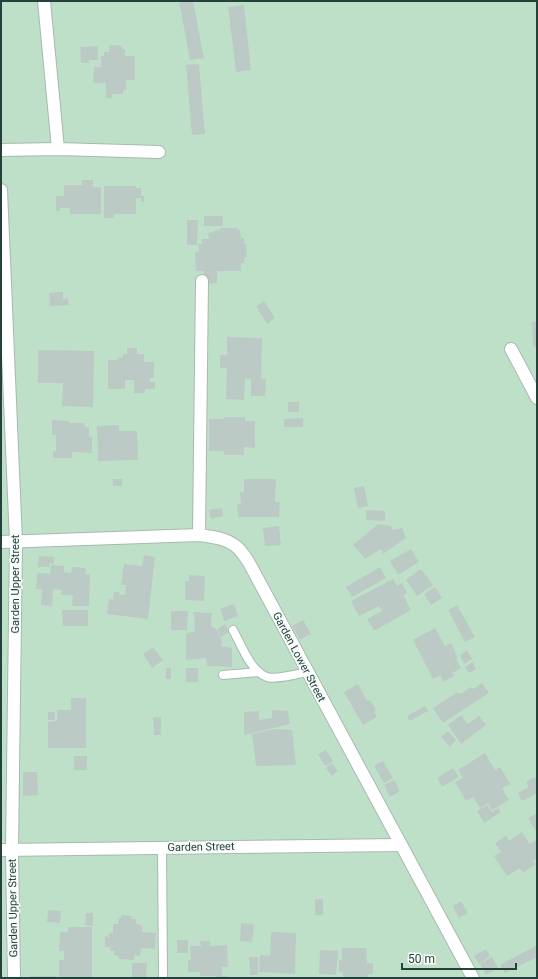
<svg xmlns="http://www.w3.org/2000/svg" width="538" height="979" font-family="Roboto,sans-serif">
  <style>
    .green { fill: #bfe0c8 }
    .building { fill: #bbcac4 }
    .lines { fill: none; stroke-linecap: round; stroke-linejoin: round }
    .service-casing { stroke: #a8b8b2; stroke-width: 10 }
    .minor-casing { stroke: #a8b8b2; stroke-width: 14 }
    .service { stroke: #fff; stroke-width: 8 }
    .minor { stroke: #fff; stroke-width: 12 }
    .labels { text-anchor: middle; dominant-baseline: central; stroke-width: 3.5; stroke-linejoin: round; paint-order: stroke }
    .street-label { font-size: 11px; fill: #24423a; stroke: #f7fbf9 }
  </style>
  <rect width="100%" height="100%" fill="#e6efeb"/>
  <rect class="green" x="1" y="1" width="536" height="977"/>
  <g class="building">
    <path d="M179 1H193L204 58 190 60Z"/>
    <path d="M244 5 251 70 236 72 228 7Z"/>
    <path d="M109 45 122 46V49H125V56H135V80H126V90H123V94H112V98H106V83H93L94 67H101V56H104V52H109Z"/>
    <path d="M98 46V60H89V63H81L80 47Z"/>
    <path d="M199 64 205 134 192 135 186 65Z"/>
    <path d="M82 180H93V187H101V214H70V208H60V211H56V196H64V185H82Z"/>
    <path d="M104 186H136V188H141V196H144V202H141V198H136V214H114V218H104Z"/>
    <rect x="204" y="216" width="19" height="10"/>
    <path d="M187 220H198L197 245H187Z"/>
    <path d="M220 228H238L237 230H240L241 238H244V244H246L247 257H245L244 263H241V271H217V283L205 284 204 271H196L195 252H199L198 244H202V239H209L208 233 214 232V231L220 230Z"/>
    <path d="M63 292V299L68 298 69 305 50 306 49 293Z"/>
    <path d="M264 301 275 318 267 324 256 306Z"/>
    <path d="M532 322H537V346L533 347Z"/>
    <path d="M227 337 262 338 261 379H266L265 396H251V379H245L244 400 226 399 227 368H220V355H227Z"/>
    <path d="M127 348H137V354H144V362H154V378H150V382H155V389H145V393H134V380H125V389H108V360H117L118 358 123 357V354H127Z"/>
    <path d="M38 350 94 351 93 407 62 406 63 383H38Z"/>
    <rect x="288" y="402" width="11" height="10"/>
    <path d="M224 417H245V421H255V448L244 447V455H224V451H209V419H224Z"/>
    <path d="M303 418V427H284V419Z"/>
    <path d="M52 420 69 421V423H85V427H89V437H92V453L72 452V458H53V451H56V435H52Z"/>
    <path d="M119 425V431H137L138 460 98 461 97 426Z"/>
    <rect x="113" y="479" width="9" height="7"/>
    <path d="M244 479H276L275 502H280L279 517H238L237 504H241L240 492H244Z"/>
    <path d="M364 486 368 506 358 508 354 488Z"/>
    <path d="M222 508 223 516 211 519 209 510Z"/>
    <path d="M366 510 385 511V521L366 520Z"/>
    <path d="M378 524 391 526 393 530 402 528 406 538 383 554 381 549 365 559 353 545Z"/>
    <path d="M279 526 281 545 265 546 263 528Z"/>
    <path d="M411 549 419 562 398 575 390 561Z"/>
    <path d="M144 555 155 557 148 619 107 614 109 599 113 600 114 592H120L119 595H125L126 585H121L124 564 142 566Z"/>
    <path d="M39 556 54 557V564L50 563 49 567H38Z"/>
    <path d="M51 565 64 566V572L71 573 72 567 86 568 85 574H90L89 606H72L73 595H61L62 590 53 589 52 606 41 605 42 589H36L37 573 50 574Z"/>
    <path d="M380 567 386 578 352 597 346 587Z"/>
    <path d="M421 569 433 585 417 596 406 580Z"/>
    <path d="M189 575 205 576 204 601 185 600V581H189Z"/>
    <path d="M393 579 397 586 402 583 407 593 403 595 411 610 374 631 367 619 382 611 379 606 359 616 351 601Z"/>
    <path d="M435 587 442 598 431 605 424 594Z"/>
    <path d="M234 604 238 616 224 621 220 609Z"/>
    <path d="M457 605 475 637 465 642 448 610Z"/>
    <path d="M62 610H88V626H63Z"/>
    <path d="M171 611H188L187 630H171Z"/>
    <path d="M194 612 212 613 211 626 216 629 222 640 221 646 232 648V667L207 666 206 658 186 660V634L195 631Z"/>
    <path d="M303 620 311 634 300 640 292 626Z"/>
    <path d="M225 624 229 632 221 637 217 629Z"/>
    <path d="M435 628 445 646 451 643 458 658 456 659 461 668 452 673 454 676 443 682 440 675 433 679 413 640Z"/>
    <path d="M153 647 163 660 152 668 143 654Z"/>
    <path d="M467 650 472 659 464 664 460 656Z"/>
    <path d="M473 662 476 669 469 673 465 667Z"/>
    <rect x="166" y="668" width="5" height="11"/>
    <rect x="186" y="668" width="12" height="14"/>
    <path d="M482 683 489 693 443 723 433 708 458 692 460 694 471 687 473 689Z"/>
    <path d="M358 684 367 701 370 700 376 710 374 712 377 717 363 725 344 692Z"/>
    <path d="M71 698H86V748H48V722L57 721V710H71Z"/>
    <path d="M425 706 428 711 410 721 407 716Z"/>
    <path d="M272 710 288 711 290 724 244 735V712L259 711V720L272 718Z"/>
    <rect x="48" y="712" width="7" height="8"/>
    <path d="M461 715 468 724 479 716 486 725 461 744 448 725Z"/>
    <path d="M161 717V735H154L153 718Z"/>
    <path d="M275 729 292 730 296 765 256 766 252 734Z"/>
    <path d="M448 731 456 740 450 747 441 737Z"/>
    <path d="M326 750 333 761 325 766 318 754Z"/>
    <path d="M485 753 495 770 500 767 510 784 502 788 509 800 492 810 488 803 480 808 473 797 466 801 455 782 463 778 458 770Z"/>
    <rect x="74" y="756" width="13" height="14"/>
    <path d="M383 761 393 778 384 783 374 766Z"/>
    <path d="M332 763 338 771 332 776 326 768Z"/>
    <path d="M453 768 459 777 442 787 437 778Z"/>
    <path d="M23 772H37L38 795 23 796Z"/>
    <path d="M535 777 537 781V793L522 801 518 793 529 787 526 782Z"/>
    <path d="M394 780 400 791 390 797 384 785Z"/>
    <path d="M487 805 492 812 498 808 501 812 484 823 477 811Z"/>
    <path d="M537 813V833L528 818Z"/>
    <path d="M522 832 530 844 536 840 537 841V858L533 861 535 865 523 873 520 868 507 876 494 856 501 852 495 843 506 836 509 841Z"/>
    <rect x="315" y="899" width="8" height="16"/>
    <path d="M461 901 468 913 459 918 453 906Z"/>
    <path d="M48 910 61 911 60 923 47 922Z"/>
    <path d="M86 913H93V926L85 925Z"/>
    <path d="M121 915 132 916 131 919H136V924L142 925V932L156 933 155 949 141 948 140 956 134 955V960L119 959V956L114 955V951H110L111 947H105V936L109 937V933H113V924H118L119 918H121Z"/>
    <path d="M241 923 254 924 252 942 240 941Z"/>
    <path d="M68 927H92V978H59V960H64V951H59L60 932H68Z"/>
    <path d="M271 932 296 933 295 974 259 972 260 955 270 956Z"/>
    <rect x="177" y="940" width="11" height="13"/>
    <path d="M200 941H210V946L227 945 228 967H222V976H227V978H215V976H200V972H188V960H191L190 946H201Z"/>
    <path d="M537 945V957L505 973 500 965Z"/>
    <path d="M342 948H366L367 963H373V974H368V978H343V972H339V960H342Z"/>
    <path d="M486 949 490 956 479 964 474 956Z"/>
    <path d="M320 950 338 951 336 975 319 974Z"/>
    <path d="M249 957H258V975H250Z"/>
    <path d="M492 957 498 968 486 975 480 964Z"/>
    <path d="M132 963H147L146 978H132Z"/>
    <rect x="30" y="976" width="27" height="2"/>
  </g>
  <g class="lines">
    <g class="service-casing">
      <g id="service">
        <path d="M233 630C241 644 250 671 267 677 275 680 298 674 307 672"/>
        <path d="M223 675 259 672"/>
        <path d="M162 847 163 978"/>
      </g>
    </g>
    <g class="minor-casing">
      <g id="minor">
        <path d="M44 1 58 149"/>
        <path d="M1 150 58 149 159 152"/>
        <path d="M1 190 16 542 12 850 14 978"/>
        <path d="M511 349 537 398"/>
        <path d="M199 535 202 281"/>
        <path d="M1 542 199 535C213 537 227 538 238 548 242 552 245 557 248 561L473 978"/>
        <path d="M1 850 401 845"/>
      </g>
    </g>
    <use href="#service" class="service"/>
    <use href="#minor" class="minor"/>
  </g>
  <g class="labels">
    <g class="street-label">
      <text transform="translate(15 584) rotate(-90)">Garden Upper Street</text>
      <text transform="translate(299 657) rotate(62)">Garden Lower Street</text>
      <text transform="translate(201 847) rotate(-1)">Garden Street</text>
      <text transform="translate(13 908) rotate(-91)">Garden Upper Street</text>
    </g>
  </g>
  <rect width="538" height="979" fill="none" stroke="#24423a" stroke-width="4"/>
  <path d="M402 963v6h114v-6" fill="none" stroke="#24423a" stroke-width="2"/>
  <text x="408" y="963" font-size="12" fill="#24423a" stroke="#f7fbf9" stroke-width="3" paint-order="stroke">50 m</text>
</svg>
